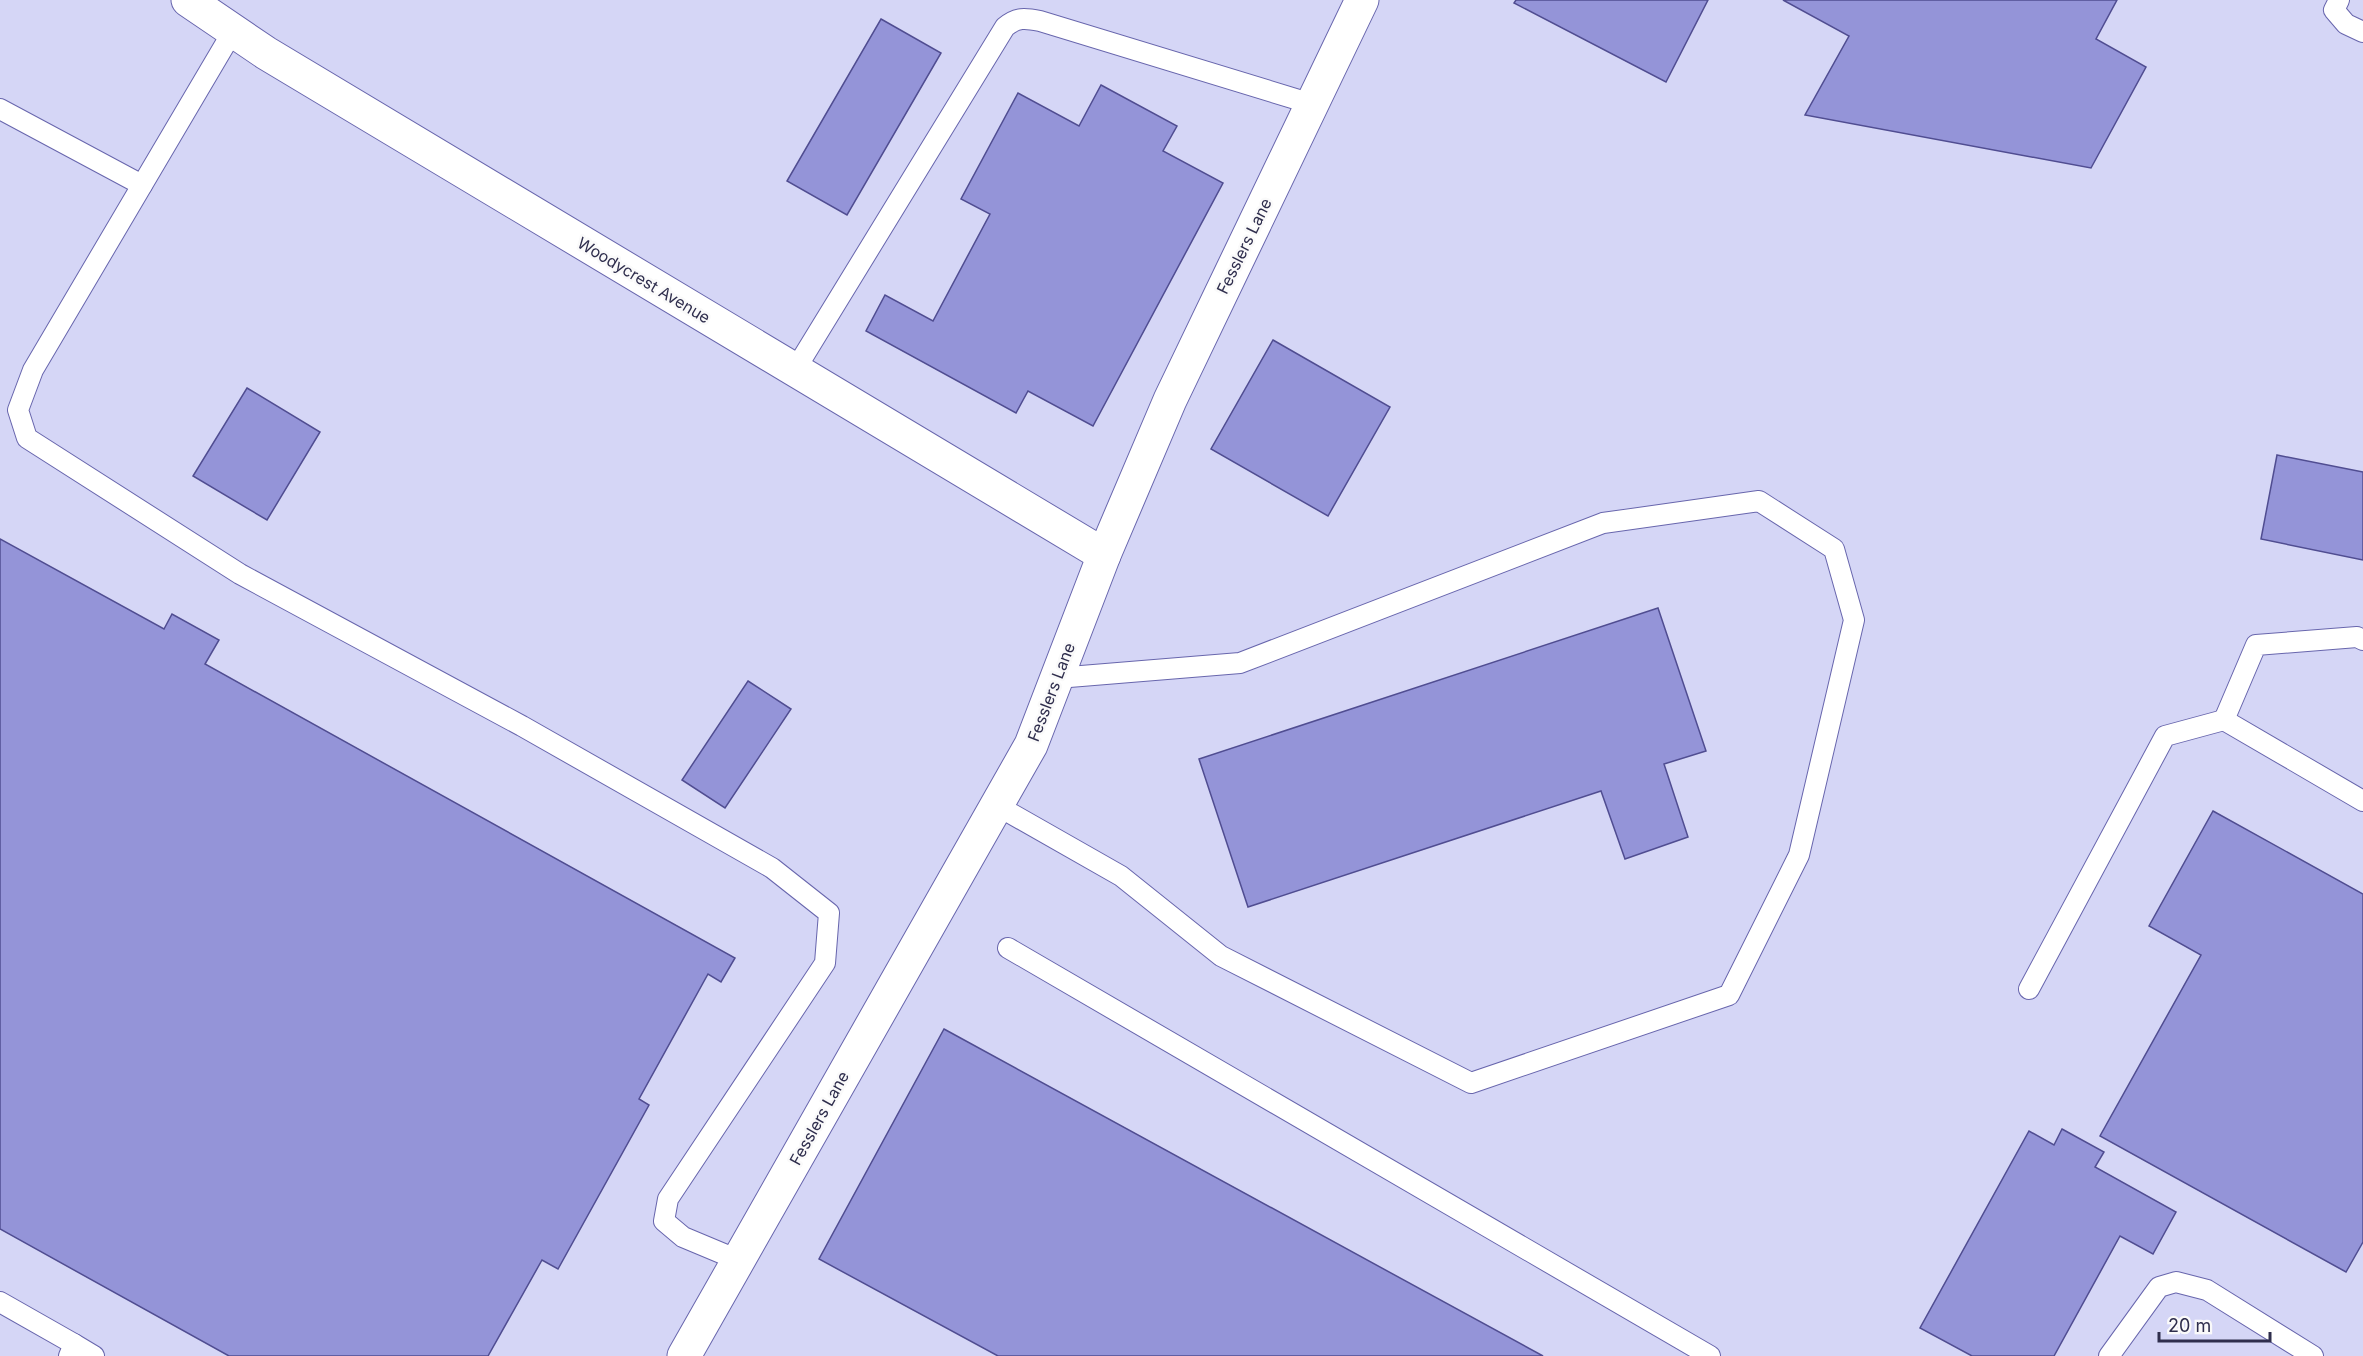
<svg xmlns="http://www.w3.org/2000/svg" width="2363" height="1356" font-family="Inter,sans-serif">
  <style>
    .building { fill: #9494d8; stroke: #504d91; stroke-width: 1.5 }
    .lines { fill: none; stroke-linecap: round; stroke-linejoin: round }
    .lane-casing { stroke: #6866ad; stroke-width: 22 }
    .street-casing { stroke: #6866ad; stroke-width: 35 }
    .lane { stroke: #fff; stroke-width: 20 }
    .street { stroke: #fff; stroke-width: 33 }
    .labels { text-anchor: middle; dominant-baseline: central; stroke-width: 5; stroke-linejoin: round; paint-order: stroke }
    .street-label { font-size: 16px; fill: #2f2e4d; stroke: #fafafa }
  </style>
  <rect width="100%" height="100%" fill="#d5d6f6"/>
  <g class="building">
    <path d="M1516 0H1708L1666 82 1514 3Z"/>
    <path d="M1783 0H2117L2096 39 2146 67 2091 168 1805 115 1849 36Z"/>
    <path d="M881 19 941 53 847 215 787 181Z"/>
    <path d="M1101 85 1177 126 1163 151 1223 183 1093 426 1028 391 1016 413 866 331 885 295 933 321 990 214 961 199 1018 93 1079 126Z"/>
    <path d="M1273 340 1390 407 1328 516 1211 449Z"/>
    <path d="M247 388 320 432 267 520 193 476Z"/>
    <path d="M2277 455 2363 472V560L2261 539Z"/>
    <path d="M0 539 164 629 172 614 219 640 205 664 735 958 721 982 708 974 639 1099 649 1105 558 1269 542 1260 488 1356H229L0 1229Z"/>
    <path d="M1658 608 1706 751 1664 764 1688 837 1625 859 1601 791 1248 907 1199 759Z"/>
    <path d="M748 681 791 709 725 808 682 780Z"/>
    <path d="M2213 811 2363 894V1242L2346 1272 2100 1136 2201 955 2149 926Z"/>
    <path d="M944 1029 1543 1356H998L819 1259Z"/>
    <path d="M2062 1129 2104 1152 2095 1167 2176 1212 2153 1254 2120 1236 2054 1356H1972L1920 1328 2029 1131 2054 1145Z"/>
  </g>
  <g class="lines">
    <g class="lane-casing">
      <g id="lane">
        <path d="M2339 0 2334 10 2346 24 2363 32"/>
        <path d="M233 31 33 370 18 410 27 438 240 574 522 726 772 868 829 913 825 963 668 1199 664 1221 683 1237 738 1260"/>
        <path d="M0 109 142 185"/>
        <path d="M795 370 1005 27C1017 17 1025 18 1040 21L1312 104"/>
        <path d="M2224 720 2256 645 2357 637 2363 640"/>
        <path d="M996 805 1121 876 1221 956 1471 1083 1729 995 1799 855 1854 620 1834 549 1759 501 1603 523 1240 663 1057 678"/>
        <path d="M1008 948 1710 1356"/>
        <path d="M2029 989 2165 736 2224 720 2363 801"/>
        <path d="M0 1302 74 1344 69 1356"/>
        <path d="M74 1344 94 1356"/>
        <path d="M2109 1356 2159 1287 2176 1282 2207 1290 2313 1356"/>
      </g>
    </g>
    <g class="street-casing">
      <g id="street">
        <path d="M188 0 266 53 1104 555"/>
        <path d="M684 1356 1031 745 1104 555 1170 400 1362 0"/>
      </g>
    </g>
    <use href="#lane" class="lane"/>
    <use href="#street" class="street"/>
  </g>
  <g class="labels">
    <g class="street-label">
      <text transform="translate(1244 246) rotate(-64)">Fesslers Lane</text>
      <text transform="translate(644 280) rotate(31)">Woodycrest Avenue</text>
      <text transform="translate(1051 692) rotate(-69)">Fesslers Lane</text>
      <text transform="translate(819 1118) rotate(-61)">Fesslers Lane</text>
    </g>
  </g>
  <path d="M2159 1332v9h111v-9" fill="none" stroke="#2f2e4d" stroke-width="3"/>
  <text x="2168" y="1332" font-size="18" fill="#2f2e4d" stroke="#fafafa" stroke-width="4.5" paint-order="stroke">20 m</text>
</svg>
